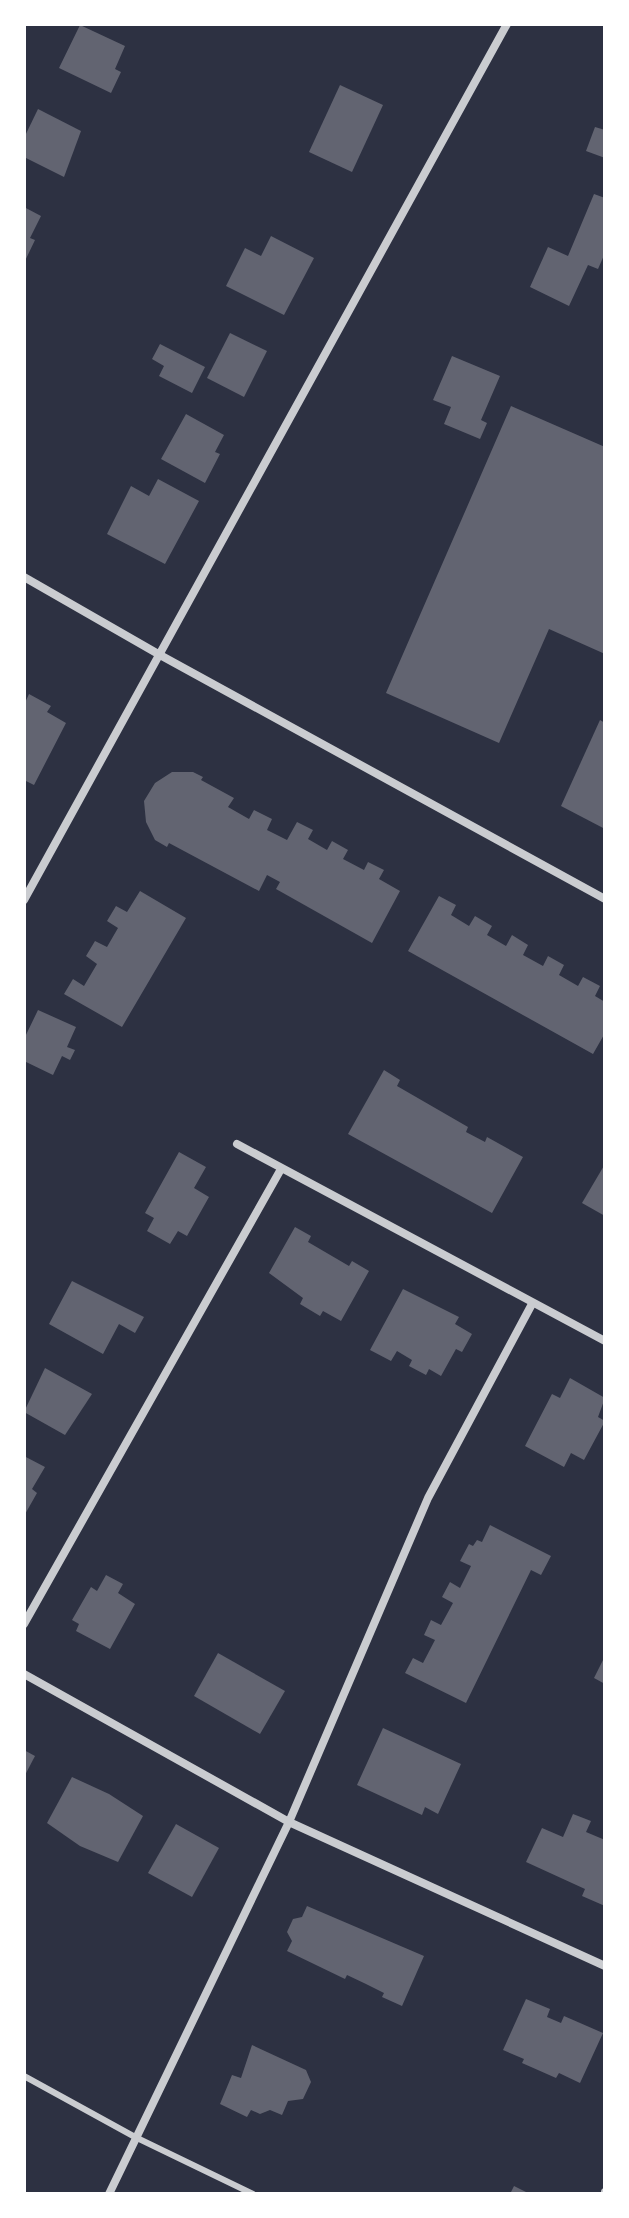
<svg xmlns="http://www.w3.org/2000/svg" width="629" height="2218" font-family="'Roboto Condensed',sans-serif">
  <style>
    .building { fill: #626471 }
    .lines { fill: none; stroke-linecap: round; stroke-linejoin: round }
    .service { stroke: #caccd0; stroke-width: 6 }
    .minor { stroke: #caccd0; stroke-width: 8 }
  </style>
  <rect width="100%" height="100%" fill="#2d3142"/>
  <g class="building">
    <path d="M80 25 125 46 115 69 121 72 111 93 59 68Z"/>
    <path d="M340 85 383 105 352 172 309 152Z"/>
    <path d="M38 109 81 131 64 177 24 157V138Z"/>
    <path d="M595 127 605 130V158L586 151Z"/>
    <path d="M594 194 605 198V253L598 269 588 265 569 306 530 287 548 247 568 256Z"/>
    <path d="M24 207 41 216 30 238 35 240 24 263Z"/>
    <path d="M271 236 314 258 284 315 226 286 245 248 261 256Z"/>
    <path d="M230 333 267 351 244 397 207 378Z"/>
    <path d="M160 344 205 367 192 393 159 376 164 366 152 359Z"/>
    <path d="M452 356 500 376 481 420 487 423 480 439 444 424 451 407 433 400Z"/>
    <path d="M511 406 605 447V654L549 629 499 743 386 693Z"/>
    <path d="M186 414 224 435 215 452 220 454 205 483 161 459Z"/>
    <path d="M158 479 199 501 165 564 107 534 131 486 149 496Z"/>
    <path d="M29 694 51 706 47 712 66 723 34 785 24 780V705Z"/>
    <path d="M600 720 605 723V829L561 806Z"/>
    <path d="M172 772H193L203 777 201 780 234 798 228 807 249 819 254 810 272 819 267 830 287 840 297 822 313 830 308 839 327 850 332 841 348 850 343 859 364 870 368 862 384 870 379 879 400 891 372 943 276 889 280 882 267 875 259 891 169 843 167 847 155 840 146 822 144 801 155 783Z"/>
    <path d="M140 891 186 918 122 1027 64 994 73 979 84 986 97 964 86 956 95 941 107 947 118 928 107 921 116 906 127 912Z"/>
    <path d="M439 896 456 905 451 915 469 926 475 916 492 926 487 935 506 946 512 935 528 945 523 955 543 966 548 956 564 965 559 975 578 986 583 977 600 986 595 996 605 1002V1033L593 1054 408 951Z"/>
    <path d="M38 1010 76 1027 67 1047 75 1050 70 1060 62 1056 53 1075 24 1061V1039Z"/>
    <path d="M384 1070 400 1080 397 1086 468 1127 466 1132 485 1142 487 1137 523 1157 492 1213 348 1134Z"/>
    <path d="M179 1152 206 1167 194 1188 209 1197 187 1236 178 1231 170 1244 147 1231 154 1218 145 1213Z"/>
    <path d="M605 1164V1216L582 1203Z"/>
    <path d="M295 1227 311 1236 308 1242 349 1266 352 1261 369 1271 341 1321 323 1311 320 1316 300 1304 303 1298 269 1273Z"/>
    <path d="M72 1281 144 1317 135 1333 119 1324 103 1354 49 1324Z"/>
    <path d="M403 1289 459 1317 455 1324 472 1334 462 1352 456 1349 441 1376 429 1369 426 1375 409 1366 412 1360 397 1351 391 1361 370 1350Z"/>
    <path d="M45 1368 92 1394 65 1435 24 1412Z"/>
    <path d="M570 1378 605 1398 598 1417 605 1421 584 1460 571 1453 564 1467 525 1446 552 1394 560 1398Z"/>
    <path d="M24 1456 45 1467 32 1489 37 1493 24 1516Z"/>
    <path d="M490 1525 551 1556 541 1575 531 1570 466 1703 405 1673 413 1658 423 1663 435 1640 424 1635 431 1620 441 1625 453 1603 442 1597 450 1582 460 1588 471 1566 460 1561 469 1544 473 1546 477 1540 482 1542Z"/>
    <path d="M106 1575 123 1584 118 1593 135 1604 110 1649 76 1631 79 1624 72 1620 91 1587 97 1591Z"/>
    <path d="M218 1653 285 1691 260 1734 194 1696Z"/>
    <path d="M605 1656V1684L594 1678Z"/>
    <path d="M383 1728 461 1764 438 1814 425 1807 422 1815 357 1785Z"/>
    <path d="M24 1750 35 1756 24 1777Z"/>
    <path d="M72 1777 109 1794 143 1816 118 1862 80 1846 47 1823Z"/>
    <path d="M573 1814 591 1821 586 1832 605 1840V1906L582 1896 585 1889 526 1862 542 1828 563 1837Z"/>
    <path d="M176 1824 219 1848 192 1897 148 1873Z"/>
    <path d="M307 1906 424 1956 402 2006 382 1997 384 1993 366 1984 347 1975 345 1979 287 1951 292 1941 287 1932 293 1919 302 1917Z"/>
    <path d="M526 1999 550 2009 547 2017 561 2023 564 2016 603 2033 580 2083 559 2073 556 2078 522 2063 524 2059 503 2050Z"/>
    <path d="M252 2045 306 2070 311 2082 303 2099 288 2101 282 2115 270 2110 260 2114 251 2110 247 2117 220 2104 232 2075 241 2078Z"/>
    <path d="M514 2186 530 2194H510Z"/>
  </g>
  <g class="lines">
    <path class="service" d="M24 2076 135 2137 253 2194"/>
    <g class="minor">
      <path d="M24 577 160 655 605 899"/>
      <path d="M24 900 507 24"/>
      <path d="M237 1144 605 1341"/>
      <path d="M24 1624 281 1169"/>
      <path d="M24 1674 289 1822 605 1966"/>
      <path d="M109 2194 289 1822 428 1498 532 1304"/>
      <path d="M605 2194V2192"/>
    </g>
  </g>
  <rect width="629" height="2218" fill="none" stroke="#ffffff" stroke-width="52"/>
</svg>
